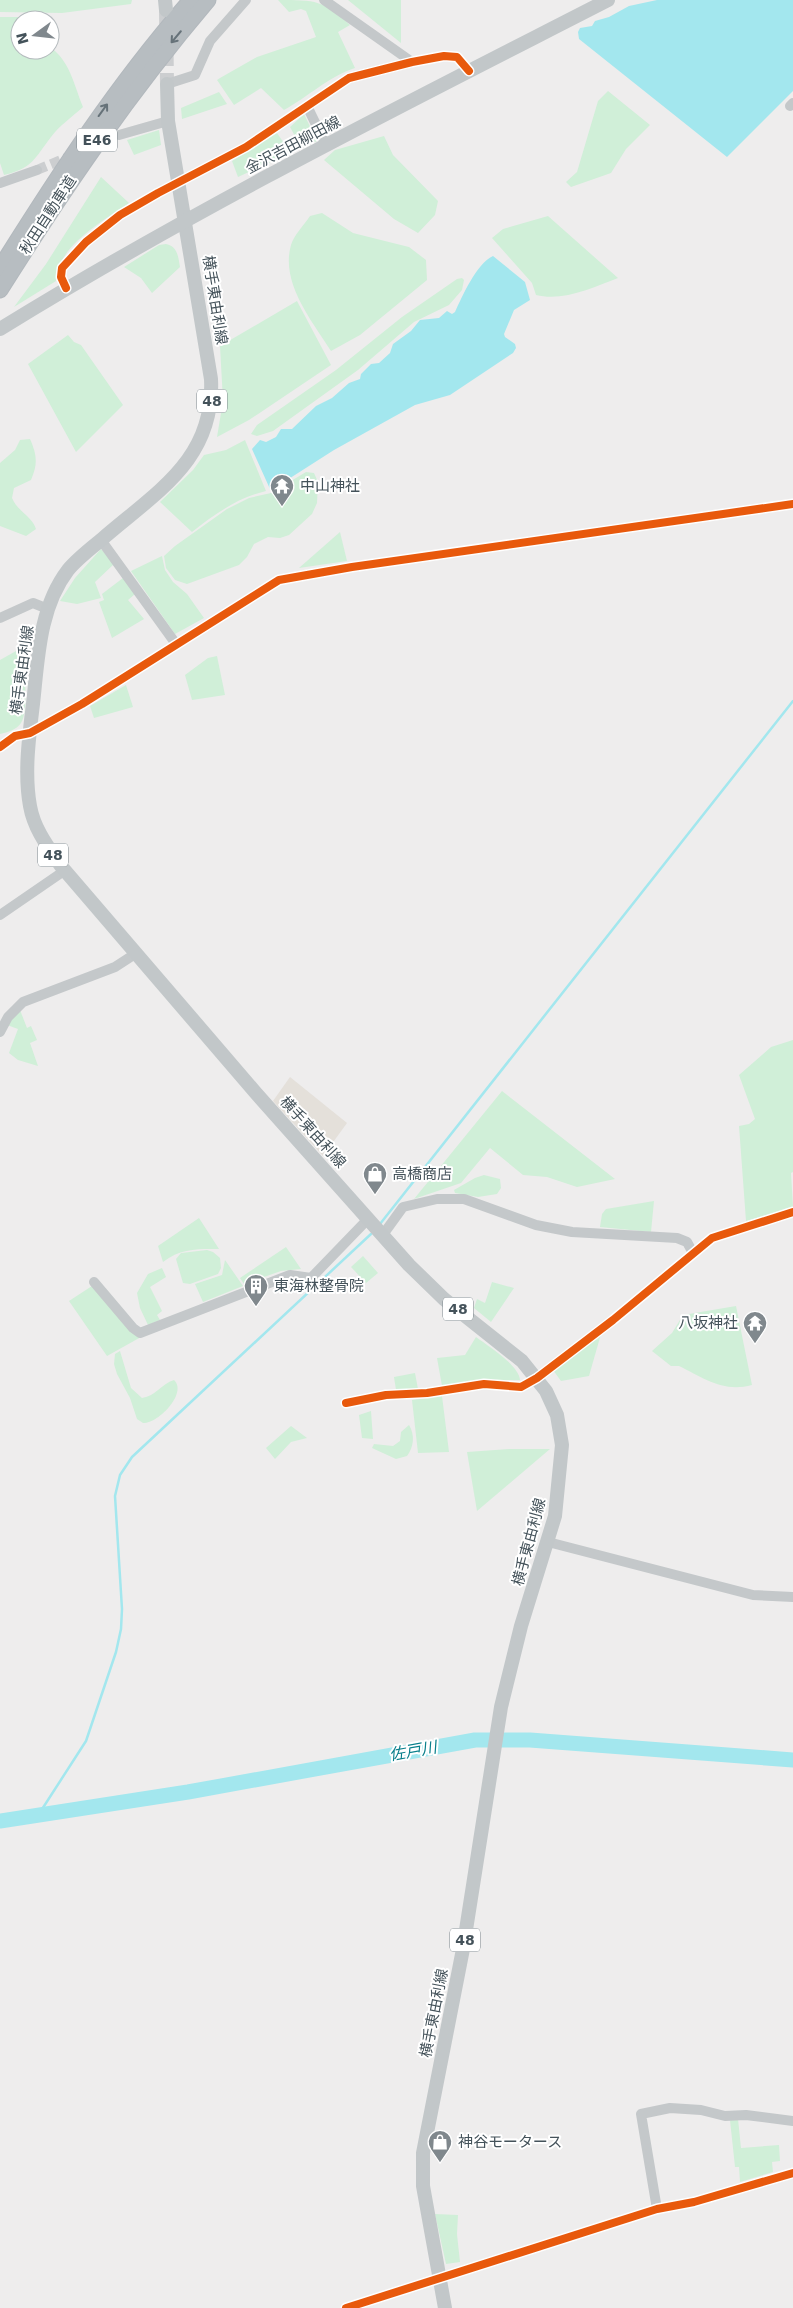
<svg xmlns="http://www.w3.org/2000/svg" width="793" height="2308" font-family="'DejaVu Sans','Noto Sans JP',sans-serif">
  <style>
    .commercial { fill: #e4e0da }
    .green { fill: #d0efd8 }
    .water { fill: #a3e7ee }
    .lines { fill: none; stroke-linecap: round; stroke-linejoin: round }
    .stream { stroke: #a3e7ee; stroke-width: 2.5 }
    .river { stroke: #a3e7ee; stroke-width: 15 }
    .minor-tunnel { stroke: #ccced0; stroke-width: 10; stroke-dasharray: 10 5; stroke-linecap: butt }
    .major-tunnel { stroke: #ccced0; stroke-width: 14; stroke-dasharray: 14 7; stroke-linecap: butt }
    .highway-casing { stroke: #b2b8bd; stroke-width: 17 }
    .minor { stroke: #c4c8ca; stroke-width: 10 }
    .major { stroke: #c2c7c9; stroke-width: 14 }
    .highway { stroke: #b7bdc1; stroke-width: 15 }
    .cycleway-casing { stroke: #fff; stroke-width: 11 }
    .cycleway { stroke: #e8590c; stroke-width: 8 }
    .oneway { stroke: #667279 }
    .labels { text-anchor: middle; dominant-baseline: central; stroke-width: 4; stroke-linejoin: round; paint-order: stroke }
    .shield { fill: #fff; stroke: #7c868c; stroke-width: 1 }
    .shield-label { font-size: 14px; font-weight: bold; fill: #44525a }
    .street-label { font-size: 15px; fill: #44525a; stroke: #fff }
    .poi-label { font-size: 15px; fill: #44525a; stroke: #fff; text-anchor: start }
    .water-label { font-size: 16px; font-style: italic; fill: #097f8b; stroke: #fff }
  </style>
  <rect width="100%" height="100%" fill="#eeeded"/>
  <path class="commercial" d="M290 1077 347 1123 323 1156 273 1101Z"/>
  <g class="green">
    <path d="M0 0H132L131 4 62 13 0 12Z"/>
    <path d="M278 0C316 0 323 0 350 25L338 32 355 68C328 77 308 97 284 110L261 88 234 105 217 80 220 78 257 57 316 37 306 11 301 9 289 12Z"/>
    <path d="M348 0H401V43Z"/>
    <path d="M0 17H51L49 20H20V50H50V47C70 61 74 85 83 107 72 117 59 126 51 137 34 159 33 168 4 175L0 163Z"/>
    <path d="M608 91 650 125 626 149 611 173 571 187 566 182 577 172 598 101Z"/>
    <path d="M219 92 227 104 182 119 181 108Z"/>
    <path d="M304 114 317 141 238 177 232 161 277 133 286 146 296 138 290 127Z"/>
    <path d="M159 130 161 145 134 155 127 140Z"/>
    <path d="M384 136 393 155 438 201 435 215 418 233 394 219 324 160 335 150Z"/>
    <path d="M101 177 129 203C102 222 58 245 56 281L14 307 46 264Z"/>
    <path d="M322 213 353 233 409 247 426 260 427 280 360 335 331 351C313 322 280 283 291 245 294 235 304 225 310 216Z"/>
    <path d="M548 216 618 278C594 287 563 302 536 295L532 283 492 238 503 229Z"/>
    <path d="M166 244C178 247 178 256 180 267L152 293 141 278 124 267 159 245Z"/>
    <path d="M462 278 464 280 462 290 449 305 414 322 358 370 273 431 257 436 251 434 257 425 336 370 402 317 457 279Z"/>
    <path d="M297 301 331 365 249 420 217 437 223 401 220 346Z"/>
    <path d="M68 335 74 342 81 345 123 405 76 452 28 364Z"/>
    <path d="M30 439C37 455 38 464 31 480L14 488 12 498C18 512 32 516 36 529L26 536 0 526V463L15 450 20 440Z"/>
    <path d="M245 440 266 491C237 498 215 514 192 532L160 502 193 470 204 455 226 450Z"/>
    <path d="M306 472 314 473 318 482 317 503 312 514 289 535 280 538 268 537 254 544 247 557 239 565 187 584 175 580 166 568 164 556 175 546 227 509 249 498 271 493Z"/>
    <path d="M340 532 347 561 299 568Z"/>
    <path d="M101 549 114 564 95 582 101 598 77 604 60 601 75 578Z"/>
    <path d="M162 556 165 570 173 582 187 594 204 618 175 634 131 571Z"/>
    <path d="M123 578 135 594 128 600 144 619 112 638 99 602 104 600 102 594Z"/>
    <path d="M16 651 24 659C24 674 29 711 21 723 16 730 8 732 0 734V660Z"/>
    <path d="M217 656 225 695 192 700 185 675 208 658Z"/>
    <path d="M126 685 133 707 94 718 90 706Z"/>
    <path d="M20 1010 27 1028 31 1026 37 1040 30 1043 38 1066 18 1060 9 1053 18 1029 7 1025Z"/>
    <path d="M793 1040V1172L791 1173 793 1207 746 1221 739 1126 749 1124 755 1119 739 1075 771 1047Z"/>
    <path d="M502 1091 615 1179 577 1187 547 1177 523 1175 490 1148 461 1183 414 1199Z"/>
    <path d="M484 1175 500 1179 501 1188 497 1194 478 1197 455 1193 454 1190 475 1178Z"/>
    <path d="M654 1201 651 1232 600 1227 602 1214 606 1209Z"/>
    <path d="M199 1218 219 1249C198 1249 181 1248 163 1262L158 1246Z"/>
    <path d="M286 1247 301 1269 281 1271 244 1284 240 1278Z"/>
    <path d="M207 1250 213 1252 220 1258 221 1268 218 1274 190 1284 183 1283 176 1259 181 1253Z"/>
    <path d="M363 1256 378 1273 366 1283 351 1267Z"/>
    <path d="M225 1260 243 1286 203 1302 195 1284 222 1275Z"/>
    <path d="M162 1268 166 1277 150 1287 162 1311 157 1315 160 1320 148 1325 140 1308 137 1293 148 1274Z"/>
    <path d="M492 1282 514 1288 491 1322 474 1308 477 1299 485 1303Z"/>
    <path d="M92 1286 141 1337 107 1356 69 1301Z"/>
    <path d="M736 1306 752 1385C723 1393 704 1378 679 1366H671L652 1351 672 1333 683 1315Z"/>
    <path d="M601 1334 589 1376 561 1381 553 1370Z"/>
    <path d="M476 1337C488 1346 519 1365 520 1380H485L442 1386 437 1358 465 1355Z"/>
    <path d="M120 1351 131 1388 142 1398C156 1396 161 1384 174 1380 188 1393 158 1424 143 1423L137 1419 130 1398 117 1374 114 1364 115 1354Z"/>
    <path d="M415 1373 418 1389 396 1390 394 1377Z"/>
    <path d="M442 1396 449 1452 418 1453 412 1400Z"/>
    <path d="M371 1411 373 1439 362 1438 359 1415Z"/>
    <path d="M409 1425C415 1435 414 1447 407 1456L396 1459 372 1448 374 1444 393 1446 400 1441 401 1432Z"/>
    <path d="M291 1426 307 1438 291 1442 275 1459 266 1448Z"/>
    <path d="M509 1449H550L477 1511 467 1452Z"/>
    <path d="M738 2119 741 2148 779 2145 780 2161 772 2162 773 2172 740 2182 739 2167H735L730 2120Z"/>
    <path d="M435 2214 458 2215 457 2234 460 2262 446 2264Z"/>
  </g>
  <g class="water">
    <path d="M657 0H793V91L727 157 579 39 578 32 580 28 592 26 595 21 609 17 629 6Z"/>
    <path d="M493 256 525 282 530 300 514 310 504 334 505 337 515 344 516 348 513 353 450 395 415 405 334 450 273 489H270L252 449 260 440 266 442 276 437 281 429H292L316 406 332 398 349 383 360 379 361 374 371 364 379 363 390 353 393 344 411 331 420 320 439 318 447 311 452 314 455 312C462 297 476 264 493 256Z"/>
  </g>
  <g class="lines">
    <g class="stream">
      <path d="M380 1224 793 701"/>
      <path d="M37 1817 86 1741 116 1652 121 1629 122 1609 115 1496 120 1475 132 1457 371 1234"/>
    </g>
    <path class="river" d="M0 1821 188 1792 475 1740H530L793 1760"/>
    <path class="minor-tunnel" d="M37 170 71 156"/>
    <path class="major-tunnel" d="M166 10 167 84"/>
    <g class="highway-casing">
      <g id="highway">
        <path d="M0 268C59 174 118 83 191 0"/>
        <path d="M0 290C65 187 129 93 208 0"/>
      </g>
    </g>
    <g class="minor">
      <path d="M324 0 412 62"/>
      <path d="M167 84 195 75 210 41 246 0"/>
      <path d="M307 106 326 145"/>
      <path d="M790 106 793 103"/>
      <path d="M119 135 168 121"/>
      <path d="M0 183 37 170"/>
      <path d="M66 288 61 277 62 268 86 242 120 215 158 193 246 147 349 78 412 62 444 56 457 57 469 71"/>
      <path d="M101 540 176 644"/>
      <path d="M0 618 33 603 48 609"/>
      <path d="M0 747 15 736 30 733 82 704 279 580 352 567 793 504"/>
      <path d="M0 915 64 871"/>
      <path d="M0 1032 8 1017 23 1002 115 967 135 954"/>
      <path d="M382 1236 403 1207 437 1199H464L536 1225 572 1232 677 1238 687 1242 693 1253"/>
      <path d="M94 1282 133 1328 140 1333 290 1275 311 1278 368 1219"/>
      <path d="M346 1403 386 1395 427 1393 484 1384 521 1387 537 1378 613 1320 712 1238 793 1212"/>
      <path d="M548 1542 753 1595 793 1597"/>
      <path d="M657 2209 641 2114 670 2108 701 2110 725 2116 746 2115 793 2121"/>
      <path d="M346 2308 657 2209 694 2202 793 2173"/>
    </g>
    <g class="major">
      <path d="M165 0 166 10"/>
      <path d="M167 84 168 121 211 379C215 460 156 492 101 540 90 549 77 559 68 570 39 608 38 659 33 704 29 737 24 773 30 806 34 829 48 847 61 866L255 1092 409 1265 444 1299 522 1361 546 1391 557 1415 562 1445 555 1516 521 1626 501 1707 463 1949 423 2153V2186L445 2308"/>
      <path d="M0 329C196 208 403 105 608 0"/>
    </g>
    <use href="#highway" class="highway"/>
    <g class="cycleway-casing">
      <g id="cycleway">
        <path d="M66 288 61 277 62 268 86 242 120 215 158 193 246 147 349 78 412 62 444 56 457 57 469 71"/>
        <path d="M0 747 15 736 30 733 82 704 279 580 352 567 793 504"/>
        <path d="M346 1403 386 1395 427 1393 484 1384 521 1387 537 1378 613 1320 712 1238 793 1212"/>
        <path d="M346 2308 657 2209 694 2202 793 2173"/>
      </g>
    </g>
    <use href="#cycleway" class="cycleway"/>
  </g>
  <defs><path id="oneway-shaft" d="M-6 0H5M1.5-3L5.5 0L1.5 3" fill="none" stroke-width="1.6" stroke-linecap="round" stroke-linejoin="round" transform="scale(1.25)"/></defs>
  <g class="oneway">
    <use href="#oneway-shaft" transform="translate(176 37) rotate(130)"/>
    <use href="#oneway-shaft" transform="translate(103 110) rotate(-54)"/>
  </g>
  <defs>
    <g id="temple-pin" transform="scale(1.25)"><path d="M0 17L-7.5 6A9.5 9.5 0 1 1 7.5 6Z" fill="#80888d" stroke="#fff"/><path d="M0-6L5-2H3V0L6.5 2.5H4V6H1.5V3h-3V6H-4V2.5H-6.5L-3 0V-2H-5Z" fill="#fff"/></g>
    <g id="shop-pin" transform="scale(1.25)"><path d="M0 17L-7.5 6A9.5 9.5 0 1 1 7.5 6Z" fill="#80888d" stroke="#fff"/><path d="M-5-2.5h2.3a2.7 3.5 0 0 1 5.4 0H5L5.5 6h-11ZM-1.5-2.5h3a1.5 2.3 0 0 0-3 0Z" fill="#fff"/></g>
    <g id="building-pin" transform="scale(1.25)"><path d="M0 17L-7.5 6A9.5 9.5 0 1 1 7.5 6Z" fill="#80888d" stroke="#fff"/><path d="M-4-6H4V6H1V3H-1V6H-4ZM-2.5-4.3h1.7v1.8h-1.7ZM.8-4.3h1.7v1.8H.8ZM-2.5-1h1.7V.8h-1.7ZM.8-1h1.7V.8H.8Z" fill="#fff"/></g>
  </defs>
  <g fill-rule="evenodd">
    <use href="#temple-pin" x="282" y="486"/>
    <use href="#shop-pin" x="375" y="1174"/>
    <use href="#building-pin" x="256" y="1286"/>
    <use href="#temple-pin" x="755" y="1323"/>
    <use href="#shop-pin" x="440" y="2142"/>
  </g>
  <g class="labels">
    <g class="shield">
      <rect x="77" y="128.5" width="40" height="23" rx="4"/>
      <rect x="197" y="389.5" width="30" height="23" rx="4"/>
      <rect x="38" y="843.5" width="30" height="23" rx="4"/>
      <rect x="443" y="1297.5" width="30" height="23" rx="4"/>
      <rect x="450" y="1928.5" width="30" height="23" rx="4"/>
    </g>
    <g class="shield-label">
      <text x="97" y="140">E46</text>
      <text x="212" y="401">48</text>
      <text x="53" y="855">48</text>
      <text x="458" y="1309">48</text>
      <text x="465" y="1940">48</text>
    </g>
    <g class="street-label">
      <text transform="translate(293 145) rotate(-28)">金沢吉田柳田線</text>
      <text transform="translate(48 215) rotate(-57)">秋田自動車道</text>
      <text transform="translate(215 300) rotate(81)">横手東由利線</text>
      <text transform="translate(22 670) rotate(-82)">横手東由利線</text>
      <text transform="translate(313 1132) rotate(48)">横手東由利線</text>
      <text transform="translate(529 1542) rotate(-75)">横手東由利線</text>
      <text transform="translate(434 2013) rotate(-79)">横手東由利線</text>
    </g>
    <g class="poi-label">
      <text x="300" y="486">中山神社</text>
      <text x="392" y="1174">高橋商店</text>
      <text x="274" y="1286">東海林整骨院</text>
      <text x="738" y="1323" text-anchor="end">八坂神社</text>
      <text x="458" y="2142">神谷モータース</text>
    </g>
    <g class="water-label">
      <text transform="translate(413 1751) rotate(-10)">佐戸川</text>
    </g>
  </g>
  <g transform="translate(35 35) rotate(255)"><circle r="24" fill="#ffffff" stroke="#b4babd"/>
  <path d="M0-4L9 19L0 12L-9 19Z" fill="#80888d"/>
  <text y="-8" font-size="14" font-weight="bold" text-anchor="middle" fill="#44525a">N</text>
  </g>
</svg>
